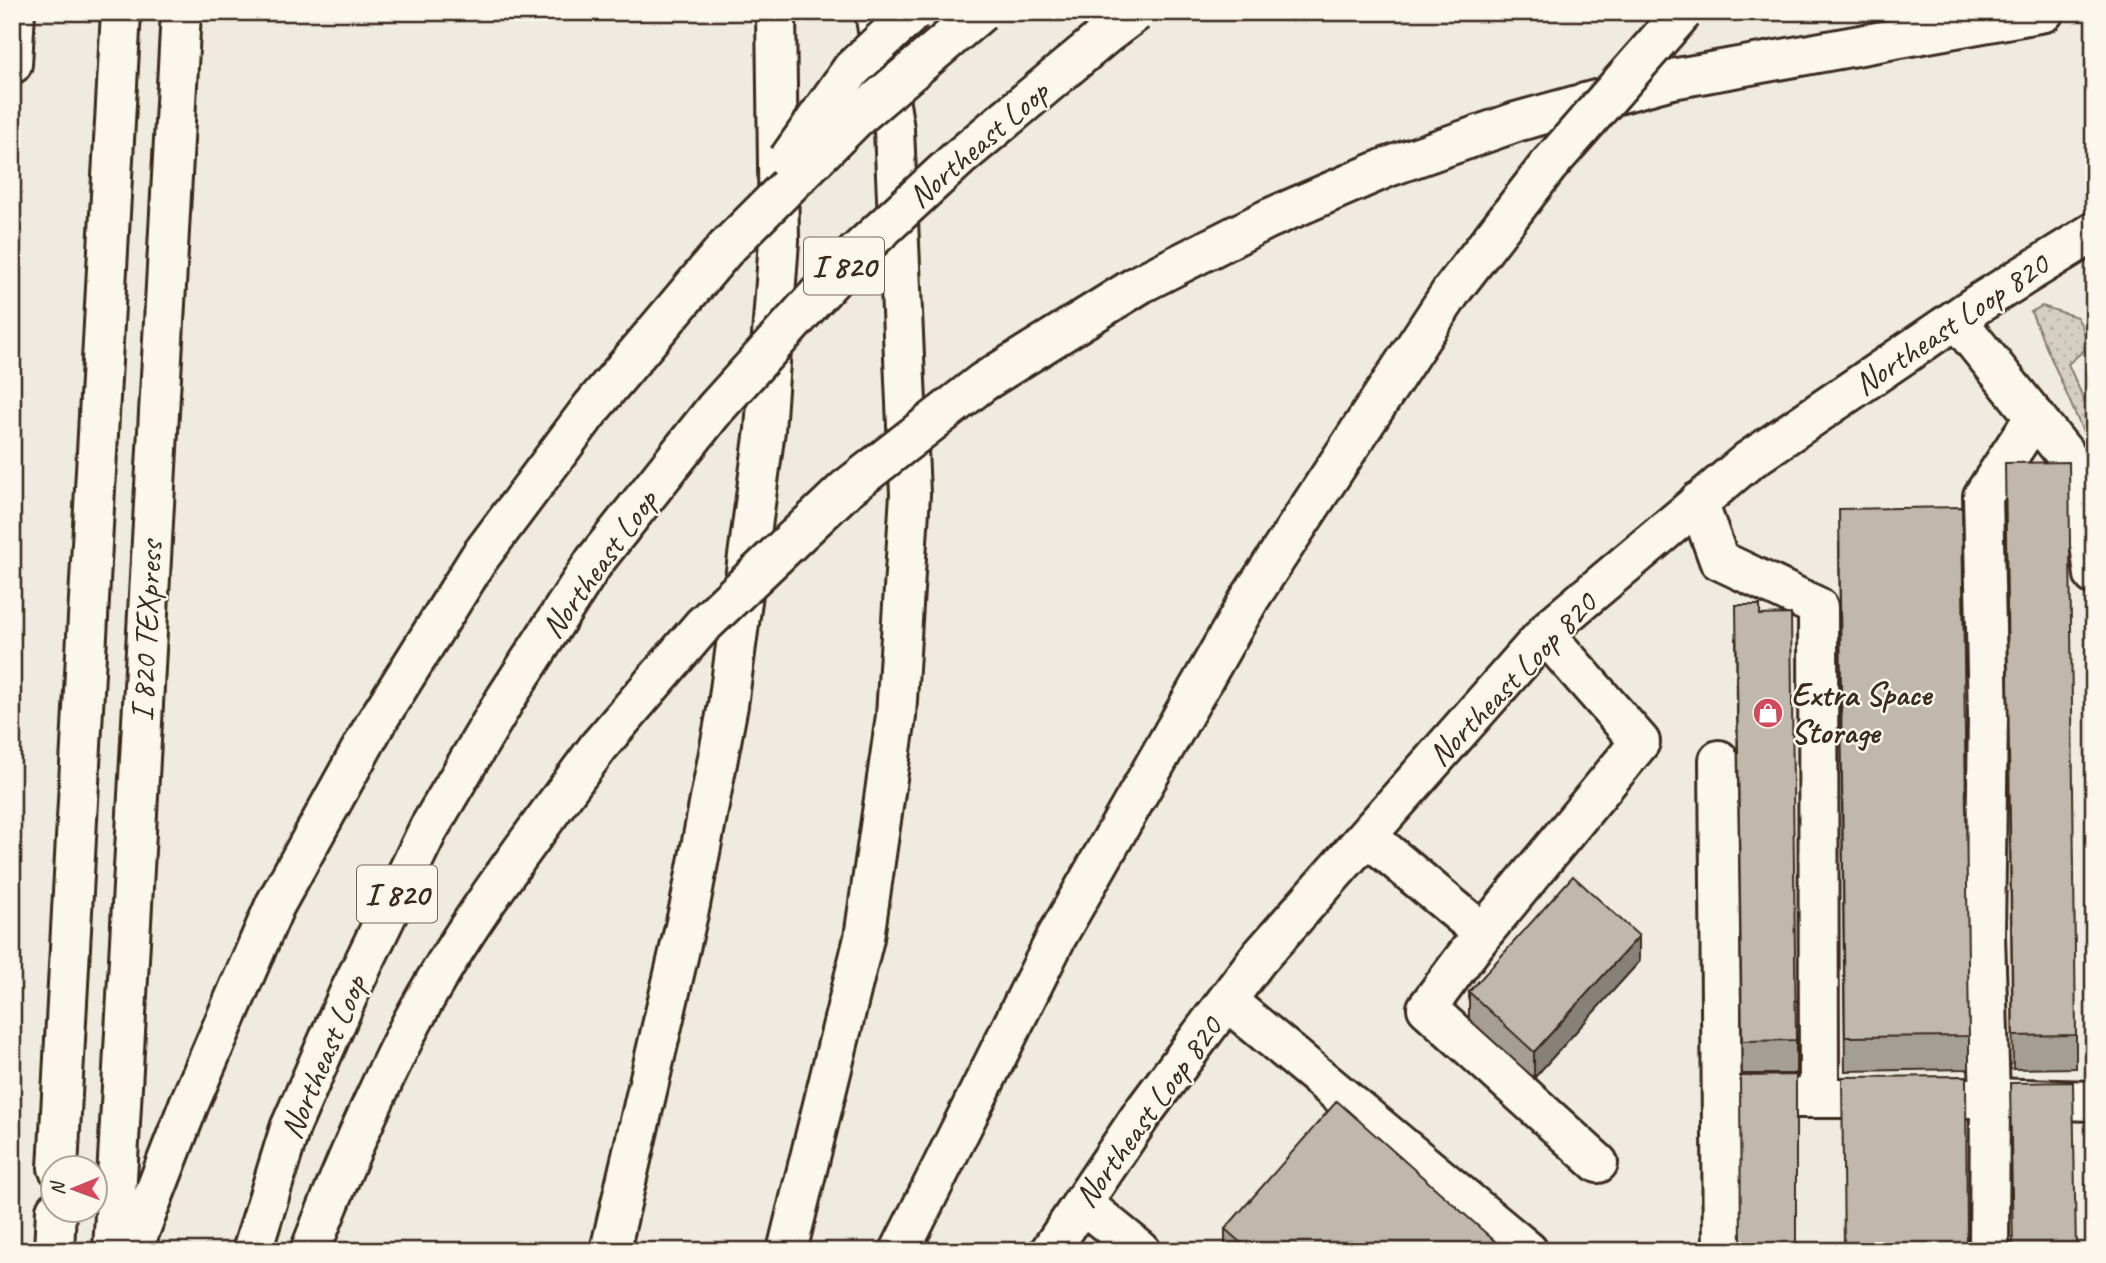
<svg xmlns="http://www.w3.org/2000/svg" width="2106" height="1263" font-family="Caveat,sans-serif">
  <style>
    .grass { fill: url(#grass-dots); stroke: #887c70; stroke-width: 2 }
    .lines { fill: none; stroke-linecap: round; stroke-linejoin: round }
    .minor-casing { stroke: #3b2a1e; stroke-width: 44 }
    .major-casing { stroke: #3b2a1e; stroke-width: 44 }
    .highway-casing { stroke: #3b2a1e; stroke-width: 44 }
    .minor { stroke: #fbf7ec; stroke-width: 38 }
    .major { stroke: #fbf7ec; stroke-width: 38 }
    .highway { stroke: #fbf7ec; stroke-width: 38 }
    .highway-bridge-casing { stroke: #3b2a1e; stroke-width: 44; stroke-linecap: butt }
    .highway-bridge { stroke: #fbf7ec; stroke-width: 38 }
    .wall { fill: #a59e95; stroke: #3b2a1e; stroke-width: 2 }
    .shaded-wall { fill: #868179; stroke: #3b2a1e; stroke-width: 2 }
    .building { fill: #c0b8ad; stroke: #3b2a1e; stroke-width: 2 }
    .labels { text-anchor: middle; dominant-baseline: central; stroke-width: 5; stroke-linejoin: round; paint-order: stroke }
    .shield { fill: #fbf7ec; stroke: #75685c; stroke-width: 2 }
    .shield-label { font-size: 32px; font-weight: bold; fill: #3b2a1e }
    .street-label { font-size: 33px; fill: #3b2a1e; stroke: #fbf7ec }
    .poi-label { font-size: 33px; font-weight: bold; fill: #3b2a1e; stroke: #fbf7ec; text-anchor: start }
  </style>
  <defs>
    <pattern id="grass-dots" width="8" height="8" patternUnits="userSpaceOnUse" patternTransform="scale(1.75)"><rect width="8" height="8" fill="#d5cec3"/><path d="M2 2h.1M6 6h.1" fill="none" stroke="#b8b1a7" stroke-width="1.8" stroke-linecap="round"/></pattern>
  </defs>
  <rect width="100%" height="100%" fill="#f0ebe0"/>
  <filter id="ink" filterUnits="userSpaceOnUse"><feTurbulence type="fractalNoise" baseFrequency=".0143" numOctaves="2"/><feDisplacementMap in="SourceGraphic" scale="14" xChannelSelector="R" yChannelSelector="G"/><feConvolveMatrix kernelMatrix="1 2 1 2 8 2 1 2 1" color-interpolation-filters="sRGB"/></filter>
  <g filter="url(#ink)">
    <path class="grass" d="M2042 306 2077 317 2087 336 2089 346 2068 364 2094 422V457L2031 312Z"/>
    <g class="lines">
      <g class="minor-casing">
        <g id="minor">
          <path d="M1956 319 2065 454 2083 489 2094 575"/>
          <path d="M1698 502 1719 560 1818 607 1819 1098"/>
          <path d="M1719 760 1723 1251"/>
          <path d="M1367 836 1483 933 1640 742 1545 634"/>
          <path d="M1483 933 1427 1008 1598 1163"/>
          <path d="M1227 1001 1528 1251"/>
          <path d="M1722 1098H1990L1985 935 1988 716 1983 496 2035 416"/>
          <path d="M1082 1203 1141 1251"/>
          <path d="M1989 1251 1990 1098 2094 1101"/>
        </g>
      </g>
      <g class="major-casing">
        <path id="major" d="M1050 1251 1142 1114 1257 960 1551 627 1748 461 1978 304 2094 232"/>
      </g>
      <g class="highway-casing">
        <g id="highway">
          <path d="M12 64 15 12"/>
          <path d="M1140 284 1268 219 1388 167 1516 122 1672 79 2044 12"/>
          <path d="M58 1168 121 12"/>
          <path d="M54 1251 56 1210"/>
          <path d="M113 1251 181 12"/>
          <path d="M132 1251 189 1104 275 905 374 726 479 558 592 407 726 248"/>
          <path d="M252 1251 290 1128 349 993 429 828 506 698 594 562"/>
          <path d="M310 1251C340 1175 372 1100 409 1028 462 927 532 837 599 746"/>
          <path d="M610 1251 690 905 728 705 765 430 779 241 776 12"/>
          <path d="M787 1251 864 938 896 716 910 494 894 129 875 12"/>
        </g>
      </g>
      <use href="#minor" class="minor"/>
      <use href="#major" class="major"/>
      <use href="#highway" class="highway"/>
      <g class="highway-bridge-casing">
        <g id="highway-bridge">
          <path d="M788 160 852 69 913 12"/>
          <path d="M726 248 855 119 981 12"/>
          <path d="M594 562 715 409 856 253 959 158 1108 33 1136 12"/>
          <path d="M599 746 702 626 846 489 983 382 1140 284"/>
          <path d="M900 1251 1056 938 1250 598 1453 289 1548 166 1683 12"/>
        </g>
      </g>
      <use href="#highway-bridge" class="highway-bridge"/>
    </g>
    <g class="wall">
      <path d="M2005 497 2076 1035V1068L2013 1069Z"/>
      <path d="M1839 542 1969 1036V1069L1845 1071Z"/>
      <path d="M1760 615 1796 1040V1074H1742L1736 639Z"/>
      <path d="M1639 962 1534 1078 1469 1019V992Z"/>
      <path d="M1225 1229 1506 1251H1225Z"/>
    </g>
    <path class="shaded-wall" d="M1639 936V962L1534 1078V1052Z"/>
    <g class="building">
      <path d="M2069 462 2076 1035 2013 1036 2005 463Z"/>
      <path d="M1962 507 1969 1036 1845 1037 1839 509Z"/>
      <path d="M1736 605H1760V615L1791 614 1796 1040 1742 1041Z"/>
      <path d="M1573 876 1639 936 1534 1052 1469 992Z"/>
      <path d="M1796 1075V1251H1741L1740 1076Z"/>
      <path d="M1966 1076 1967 1251H1844L1842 1077Z"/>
      <path d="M2073 1082 2076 1251H2013L2010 1083Z"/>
      <path d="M1337 1101 1506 1251H1250L1225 1229Z"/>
    </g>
  </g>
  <defs>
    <g id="shop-disc" transform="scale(1.575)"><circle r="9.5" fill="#d1495b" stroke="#fbf7ec"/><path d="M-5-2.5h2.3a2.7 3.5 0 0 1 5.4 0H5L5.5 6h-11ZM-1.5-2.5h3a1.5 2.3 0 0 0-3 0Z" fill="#fff"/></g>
  </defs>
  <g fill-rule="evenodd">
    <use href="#shop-disc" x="1768" y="713"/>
  </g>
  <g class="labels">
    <g class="shield">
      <rect x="804" y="237.5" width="80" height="57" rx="5"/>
      <rect x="357" y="865.5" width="80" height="57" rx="5"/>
    </g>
    <g class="shield-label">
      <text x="844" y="266">I 820</text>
      <text x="397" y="894">I 820</text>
    </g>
    <g class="street-label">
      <text transform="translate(978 144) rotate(-41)">Northeast Loop</text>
      <text transform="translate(1951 324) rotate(-34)">Northeast Loop 820</text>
      <text transform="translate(599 564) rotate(-54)">Northeast Loop</text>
      <text transform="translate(146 631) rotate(-87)">I 820 TEXpress</text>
      <text transform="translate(1512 679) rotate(-46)">Northeast Loop 820</text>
      <text transform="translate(323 1057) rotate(-67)">Northeast Loop</text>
      <text transform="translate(1148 1112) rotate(-54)">Northeast Loop 820</text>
    </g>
    <g class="poi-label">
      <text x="1791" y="694">Extra Space<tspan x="1791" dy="38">Storage</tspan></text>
    </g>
  </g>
  <rect width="2106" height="1263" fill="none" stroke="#fbf7ec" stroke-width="42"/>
  <rect x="21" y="21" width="2064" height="1221" fill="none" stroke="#3b2a1e" stroke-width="2.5" filter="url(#ink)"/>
  <g transform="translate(74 1189) rotate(269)"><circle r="33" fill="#fbf7ec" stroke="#aea59a" stroke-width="2"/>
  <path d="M0-5L12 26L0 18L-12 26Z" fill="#d1495b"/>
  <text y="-10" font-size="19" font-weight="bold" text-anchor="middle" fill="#3b2a1e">N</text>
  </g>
</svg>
